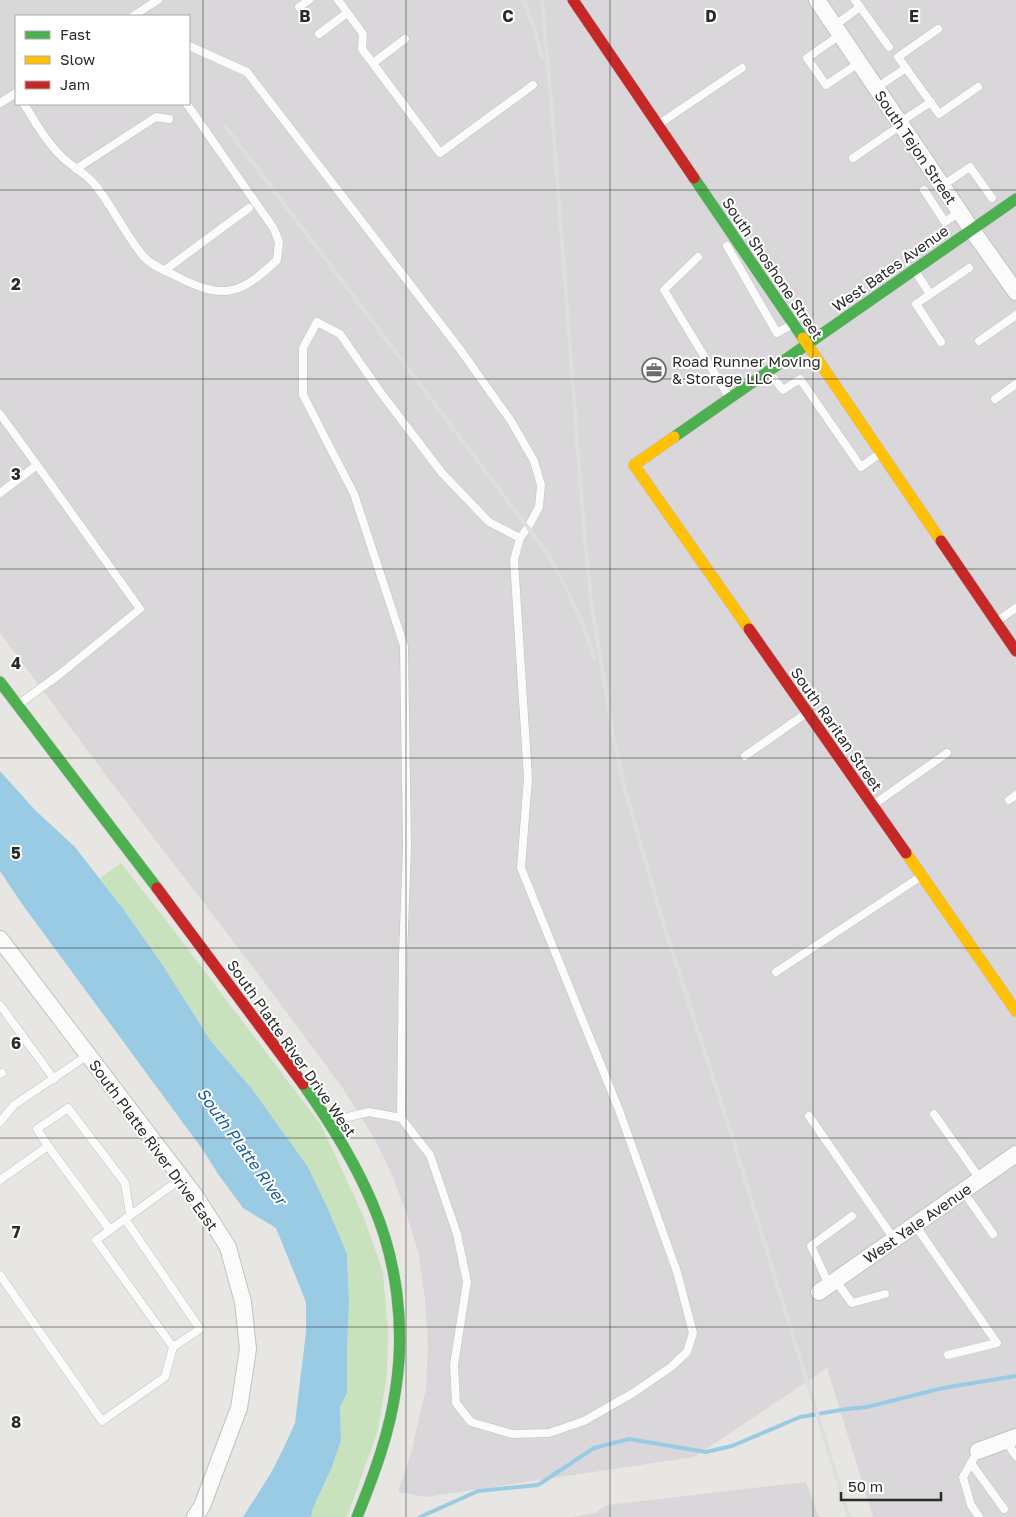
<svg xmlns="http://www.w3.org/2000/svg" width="1016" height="1517" font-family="'Golos Text',sans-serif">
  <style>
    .industrial { fill: #d9d7d9; fill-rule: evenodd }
    .green { fill: #c8e2bd }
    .water { fill: #9acbe5 }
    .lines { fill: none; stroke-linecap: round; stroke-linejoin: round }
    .stream { stroke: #9acbe5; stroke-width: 4 }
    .lane-casing { stroke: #c2c2c1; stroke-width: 9 }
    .street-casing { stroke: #c2c2c1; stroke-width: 18 }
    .fast-casing { stroke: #c2c2c1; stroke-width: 12 }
    .slow-casing { stroke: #c2c2c1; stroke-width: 12 }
    .jam-casing { stroke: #c2c2c1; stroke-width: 12 }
    .lane { stroke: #fcfbfb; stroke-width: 8 }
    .street { stroke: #fcfbfb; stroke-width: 16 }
    .fast { stroke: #4caf50; stroke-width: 11 }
    .slow { stroke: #ffc107; stroke-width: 11 }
    .jam { stroke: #c62828; stroke-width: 11 }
    .rail { stroke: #dededf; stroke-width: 4 }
    .grid { fill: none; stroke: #2b2b2b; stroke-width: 1; stroke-opacity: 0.55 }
    .labels { text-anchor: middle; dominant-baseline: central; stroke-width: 4; stroke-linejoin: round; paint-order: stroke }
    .street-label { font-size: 15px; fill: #2b2b2b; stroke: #fff }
    .poi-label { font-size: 15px; fill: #2b2b2b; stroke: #fff; text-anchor: start }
    .water-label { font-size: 16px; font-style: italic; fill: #175d93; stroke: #fff }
    .grid-label { font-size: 16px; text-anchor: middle; font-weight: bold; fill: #2b2b2b; stroke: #fff; stroke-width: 4; stroke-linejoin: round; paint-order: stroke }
  </style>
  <rect width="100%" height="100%" fill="#e8e6e2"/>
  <g class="industrial">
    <path d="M0 0H1016V1517H873L827 1368 694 1457 426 1497 398 1492 411 1453 426 1389 428 1344 425 1299 419 1255 406 1212 392 1175 374 1138 344 1090 259 975 117 790 0 633ZM16 16H189V104H16Z"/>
    <path d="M806 1482 819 1517H573L595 1513 607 1505Z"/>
  </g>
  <path class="green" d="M121 863 162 915 321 1125 363 1215 383 1272 388 1332 387 1375 378 1430 347 1517H311L313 1508 332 1467 341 1440 340 1407 347 1393V1349L349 1301 347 1254 329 1211 308 1167 252 1089 210 1040 162 964 121 906 100 878Z"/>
  <path class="water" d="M0 771 35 810 75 847 121 906 162 964 210 1040 252 1089 308 1167 329 1211 347 1254 349 1301 347 1349V1393L340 1407 341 1440 332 1467 313 1508 311 1517H243L271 1473 285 1445 295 1423 306 1332V1302L276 1228 243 1208 218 1174 203 1150 22 904 0 871Z"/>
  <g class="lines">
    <path class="stream" d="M420 1517 478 1491 538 1485 594 1448 629 1439 706 1452 732 1446 800 1417 847 1409 867 1407 943 1388 1016 1376"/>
    <g class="lane-casing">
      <g id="lane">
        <path d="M338 0 363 34 362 49 440 153 533 85"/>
        <path d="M855 0 889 47"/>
        <path d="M299 7 309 0"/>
        <path d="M133 16 158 0"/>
        <path d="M834 26 860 7"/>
        <path d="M938 29 898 57 939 114 978 87"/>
        <path d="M319 34 347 13"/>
        <path d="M840 35 807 58 826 85 859 63"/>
        <path d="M189 46 247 72 459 348 511 421 534 461 541 485 539 507 528 527 520 538 514 560 528 778 521 868 619 1110 677 1272 693 1333 687 1352 671 1367 633 1393 584 1421 549 1433 512 1434 471 1422 456 1403 454 1365 467 1282 457 1234 430 1155 401 1118 369 1112 331 1121"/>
        <path d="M373 63 405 39"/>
        <path d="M876 88 906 68"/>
        <path d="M0 103 16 93"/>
        <path d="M24 104C35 122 46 141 61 156 72 167 87 174 96 186 113 208 126 235 143 256 152 266 164 270 176 276 222 300 239 296 277 260L279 242 274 229 187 104"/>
        <path d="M899 123 931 102"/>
        <path d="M659 124 742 68"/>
        <path d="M853 158 901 125"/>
        <path d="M76 169 156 117 169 119"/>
        <path d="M942 186 970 167 992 198"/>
        <path d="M924 190 945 222 959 212"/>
        <path d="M727 246 777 333 791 325"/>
        <path d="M698 257 664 290 729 397"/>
        <path d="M165 270 249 208"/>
        <path d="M915 271 930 294"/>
        <path d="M979 341 1016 315"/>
        <path d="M941 342 916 304 969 268"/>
        <path d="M770 374 783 390 800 379 861 467 879 454"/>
        <path d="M995 399 1016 384"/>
        <path d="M0 414 37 465"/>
        <path d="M0 493 37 465 140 609 60 674 19 704"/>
        <path d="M997 621 1016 608"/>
        <path d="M745 756 805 714"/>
        <path d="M1009 800 1016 795"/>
        <path d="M873 805 947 753"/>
        <path d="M776 972 920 877"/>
        <path d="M0 1005 54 1079"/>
        <path d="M0 1074 2 1073"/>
        <path d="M934 1114 980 1179"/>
        <path d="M809 1116 894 1239"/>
        <path d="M401 1118 403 955 407 847 404 646 354 494 303 395V348L317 322 340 334 381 393 442 473 489 522 520 538"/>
        <path d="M0 1122 14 1105 88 1055"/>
        <path d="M48 1146 37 1129 68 1108 125 1183 130 1215"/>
        <path d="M0 1180 48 1146 110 1230"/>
        <path d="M963 1191 993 1234"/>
        <path d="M125 1219 200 1329 173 1347"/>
        <path d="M915 1225 997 1343 948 1355"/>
        <path d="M0 1275 102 1421 165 1377 173 1347 96 1240 182 1178"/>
        <path d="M835 1280 852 1303 885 1294"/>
        <path d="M829 1285 811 1246 852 1216"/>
        <path d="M1006 1441 1016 1456"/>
        <path d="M978 1451 963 1477 971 1505 979 1517"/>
        <path d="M971 1463 1004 1509"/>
      </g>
    </g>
    <g class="street-casing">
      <g id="street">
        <path d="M817 0 972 230 1016 292"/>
        <path d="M0 939 196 1197 228 1247 243 1302 248 1349 239 1408 202 1506 195 1517"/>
        <path d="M819 1292 1016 1154"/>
        <path d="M978 1451 1016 1437"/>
      </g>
    </g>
    <g class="fast-casing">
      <g id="fast">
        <path d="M694 178 803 338"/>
        <path d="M674 437 1016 199"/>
        <path d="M0 682 157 888"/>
        <path d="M303 1084C330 1122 355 1162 373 1205 397 1261 405 1327 396 1387 390 1432 374 1475 357 1517"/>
      </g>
    </g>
    <g class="slow-casing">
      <g id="slow">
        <path d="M803 338 941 541"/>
        <path d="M674 437 634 465 749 629"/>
        <path d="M906 853 1016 1011"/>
      </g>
    </g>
    <g class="jam-casing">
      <g id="jam">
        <path d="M573 0 694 178"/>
        <path d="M941 541 1016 651"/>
        <path d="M749 629 906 853"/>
        <path d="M157 888 303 1084"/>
      </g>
    </g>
    <use href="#lane" class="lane"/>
    <use href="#street" class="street"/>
    <use href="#fast" class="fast"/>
    <use href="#slow" class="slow"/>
    <use href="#jam" class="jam"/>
    <g class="rail">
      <path d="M523 0 533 25 542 57"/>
      <path d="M542 0 552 112 583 518 591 600 611 723 623 782 664 926 731 1133 780 1294 849 1517"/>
      <path d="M226 127 547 553C567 587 583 620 594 658"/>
    </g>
  </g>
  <path class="grid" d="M203 0V1517M406 0V1517M610 0V1517M813 0V1517M0 190H1016M0 379H1016M0 569H1016M0 758H1016M0 948H1016M0 1138H1016M0 1327H1016"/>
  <defs>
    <g id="office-ring" transform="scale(1.25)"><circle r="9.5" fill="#fff" stroke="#6d6c6b" stroke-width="1.5"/><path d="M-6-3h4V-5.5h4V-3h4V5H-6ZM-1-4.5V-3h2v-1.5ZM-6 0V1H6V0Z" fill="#6d6c6b"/></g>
  </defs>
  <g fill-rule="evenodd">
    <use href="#office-ring" x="654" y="370"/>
  </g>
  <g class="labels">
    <g class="street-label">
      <text transform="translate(916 147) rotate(56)">South Tejon Street</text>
      <text transform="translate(773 268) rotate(56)">South Shoshone Street</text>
      <text transform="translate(890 268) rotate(-35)">West Bates Avenue</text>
      <text transform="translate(837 729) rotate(55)">South Raritan Street</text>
      <text transform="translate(292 1048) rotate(55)">South Platte River Drive West</text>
      <text transform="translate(154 1145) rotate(54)">South Platte River Drive East</text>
      <text transform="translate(917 1223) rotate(-35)">West Yale Avenue</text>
    </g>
    <g class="poi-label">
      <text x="672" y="361">Road Runner Moving<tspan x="672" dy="17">&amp; Storage LLC</tspan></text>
    </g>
    <g class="water-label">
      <text transform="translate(242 1146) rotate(54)">South Platte River</text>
    </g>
  </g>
  <g class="grid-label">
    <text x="305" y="22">B</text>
    <text x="508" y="22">C</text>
    <text x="711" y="22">D</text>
    <text x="914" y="22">E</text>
    <text x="16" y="290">2</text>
    <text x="16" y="480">3</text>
    <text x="16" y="669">4</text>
    <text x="16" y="859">5</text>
    <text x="16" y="1049">6</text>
    <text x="16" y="1238">7</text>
    <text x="16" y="1428">8</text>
  </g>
  <rect x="15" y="15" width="175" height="90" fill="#ffffff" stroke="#aaaaaa"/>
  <rect x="25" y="31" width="25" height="8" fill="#4caf50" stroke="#aaaaaa"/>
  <text x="60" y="40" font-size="15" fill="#2b2b2b">Fast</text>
  <rect x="25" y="56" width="25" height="8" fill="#ffc107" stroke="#aaaaaa"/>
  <text x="60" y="65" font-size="15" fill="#2b2b2b">Slow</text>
  <rect x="25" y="81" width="25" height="8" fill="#c62828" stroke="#aaaaaa"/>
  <text x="60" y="90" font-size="15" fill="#2b2b2b">Jam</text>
  <path d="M841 1492v8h100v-8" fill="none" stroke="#2b2b2b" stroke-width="2.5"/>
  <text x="848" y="1492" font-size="15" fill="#2b2b2b" stroke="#ffffff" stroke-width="4" paint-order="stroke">50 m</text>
</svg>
